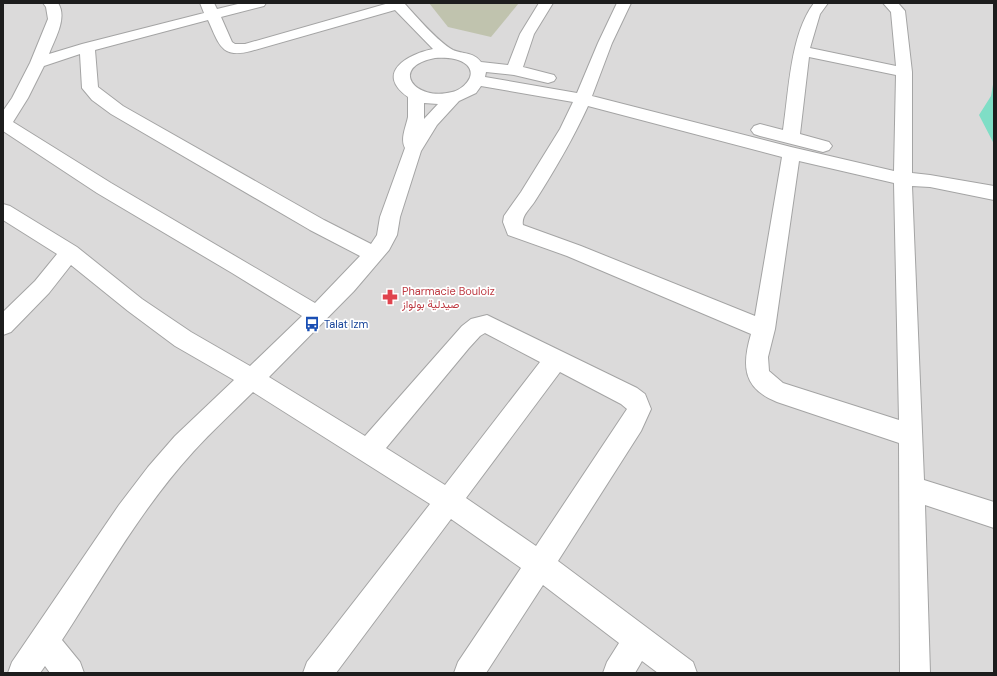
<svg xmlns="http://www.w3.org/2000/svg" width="997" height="676" font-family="'DM Sans',Vazirmatn,sans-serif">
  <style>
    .residential { fill: #dbdada }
    .construction { fill: #c0c3ae }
    .pitch { fill: #7fdec6 }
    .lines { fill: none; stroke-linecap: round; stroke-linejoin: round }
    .minor-casing { stroke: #a4a4a4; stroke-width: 2 }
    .minor { fill: #fff; fill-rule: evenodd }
    .labels { text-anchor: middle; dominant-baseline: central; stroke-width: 3.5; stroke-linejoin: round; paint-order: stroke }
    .health-label { font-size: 11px; fill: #be3a42; stroke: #fff; text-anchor: start }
    .transit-label { font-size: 11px; fill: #164399; stroke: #fff; text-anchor: start }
  </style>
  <rect width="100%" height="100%" fill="#eeece2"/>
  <rect class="residential" x="3" y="3" width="991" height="670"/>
  <path class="construction" d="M429 3H519L491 37 448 27Z"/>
  <path class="pitch" d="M994 79V144L979 115 991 96Z"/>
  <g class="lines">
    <g class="minor-casing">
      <path id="minor" d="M43 3H58C68 18 54 40 49 54L82 44 204 13 200 3H214L217 9 242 3H266L264 6 221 17 232 42 235 44H245L389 3H404C416 16 438 42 453 50 462 54 474 52 481 62L508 65 520 34 539 3H553L534 34 523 67 554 75 556 78 554 81 548 83 514 75 486 72 485 77 577 93 598 43 617 3H631L612 43 592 96 791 147 894 171 896 75 809 57 800 134 829 142 832 146 829 150 823 152 760 136 754 134 751 130 754 126 760 124 783 130C789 91 790 35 814 3H828L820 14 810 48 896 66 891 12 883 3H898L905 11 912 72V173L930 175 994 186V200L930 187 912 186 924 480 994 502V528L925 505 930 673H900L899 443 777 402C742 388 742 365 751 334L567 256 508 235 503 222 504 216 521 192 560 129 573 102 481 86 476 93 459 101 437 125 421 151 400 217 397 235 389 250 354 291 269 377 365 436 462 326 471 319 487 315 637 388 645 394 651 409 641 431 558 561 693 662 697 673H658L642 661 635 673H603L607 662 619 643 543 585 486 673H454L458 662 521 568 451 519 336 673H303L307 662 430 504 253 392C233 412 212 431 193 452 141 509 103 577 62 640L80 662 84 673H50L45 666 40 673H8L12 662 119 505 148 467 175 436 234 380 175 346 128 311 71 265 49 293 11 332 3 335V312L35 281 57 254 3 220V204L10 206 77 247 142 299 191 332 250 366 302 316 232 273 97 193 3 131V111L12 98 30 63 48 19 46 7ZM395 10 433 49C408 54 374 73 408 97 408 104 408 111 408 117 406 127 400 139 405 148L380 217 377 235 371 244 324 220 123 106 98 87 95 50 208 20C219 44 221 59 251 51ZM80 54 82 88 92 100 111 114 310 230 360 256 315 303 111 183 13 122 28 98 44 66ZM435 58C444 57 460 58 467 65 478 76 462 90 452 92 415 102 388 67 435 58ZM424 103 438 104 424 119ZM588 106 782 157 755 316 581 246 523 225C521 216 530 209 535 201 554 171 573 139 588 106ZM799 161 894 183 899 420 783 383 769 371 768 357 775 329ZM485 333 540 362 445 485 386 448 469 348 480 336ZM560 372 621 404 627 409 536 546 466 498Z"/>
    </g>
    <use href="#minor" class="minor"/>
  </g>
  <defs>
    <g id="pharmacy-bare" transform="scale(1.2)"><path d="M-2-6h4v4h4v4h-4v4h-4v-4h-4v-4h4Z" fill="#e0444e" stroke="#fff" stroke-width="2.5" paint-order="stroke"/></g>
    <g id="bus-bare" transform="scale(1.2)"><path d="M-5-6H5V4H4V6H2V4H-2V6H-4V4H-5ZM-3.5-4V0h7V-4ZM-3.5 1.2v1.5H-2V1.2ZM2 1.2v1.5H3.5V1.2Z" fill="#1a4fb4" stroke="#fff" stroke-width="2.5" paint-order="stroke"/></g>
  </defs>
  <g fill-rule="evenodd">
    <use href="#pharmacy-bare" x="390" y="297"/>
    <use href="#bus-bare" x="312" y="324"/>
  </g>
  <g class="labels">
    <g class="health-label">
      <text x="402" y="291">Pharmacie Bouloiz<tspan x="402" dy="13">صيدلية بولواز</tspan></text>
    </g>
    <g class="transit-label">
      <text x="324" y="324">Talat Izm</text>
    </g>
  </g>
  <rect width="997" height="676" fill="none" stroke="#1d1d1d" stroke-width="8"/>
</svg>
